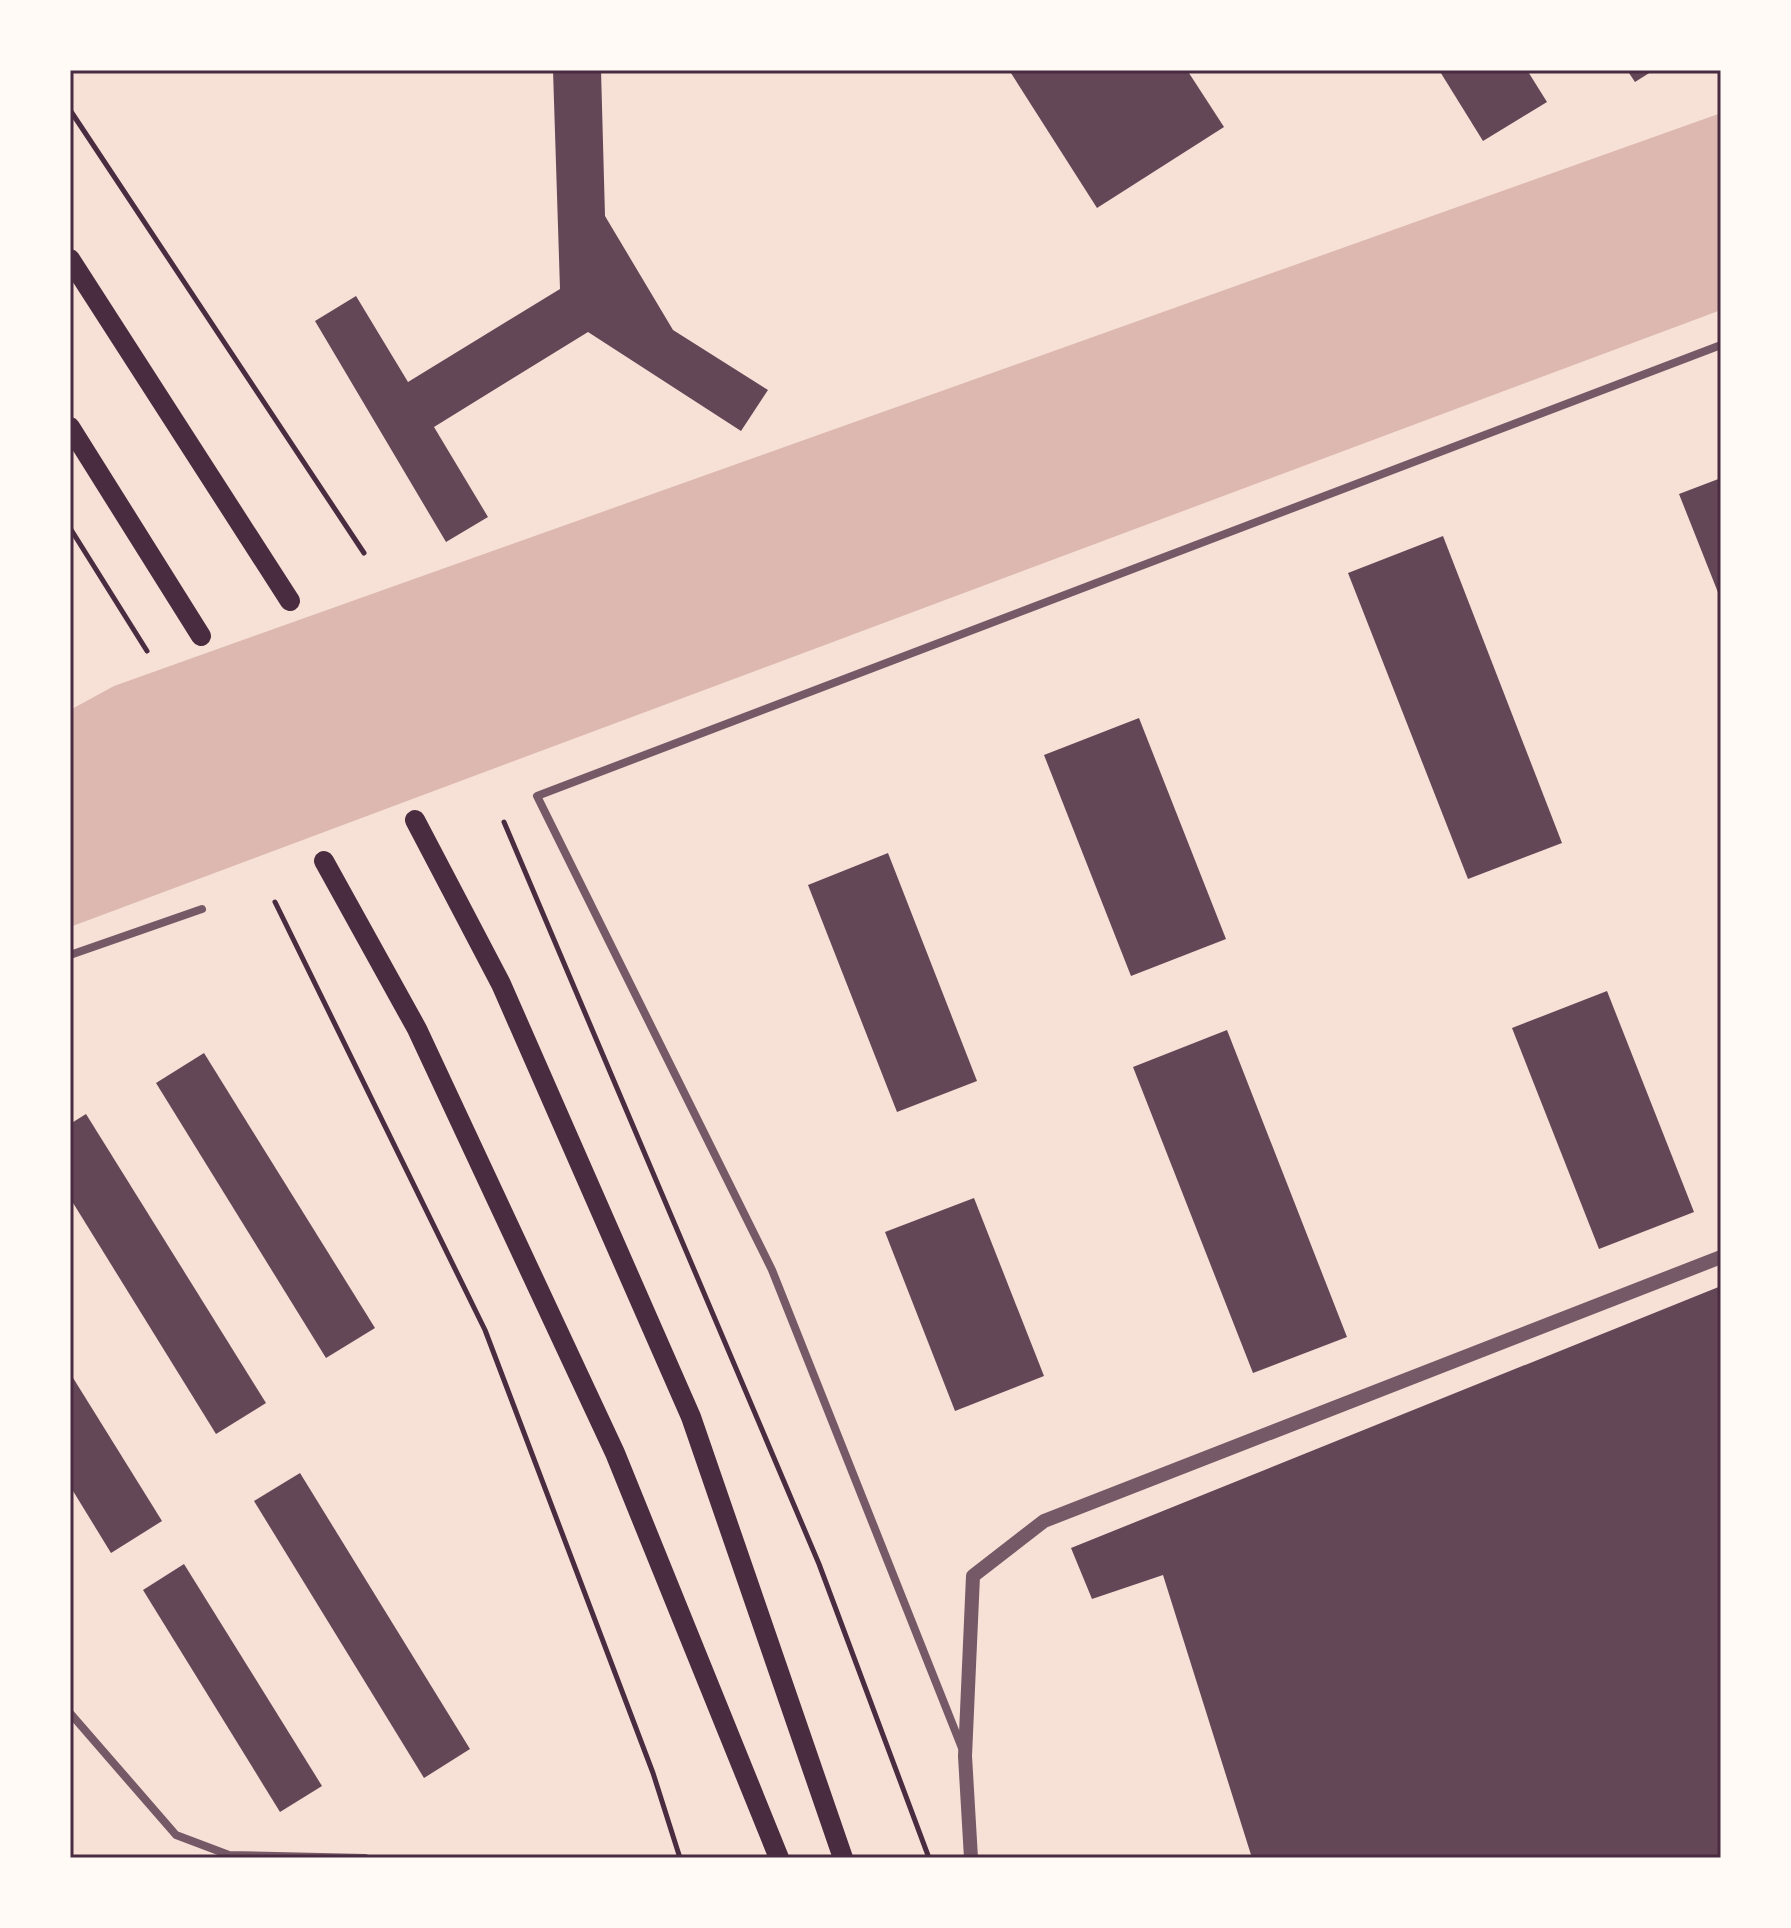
<svg xmlns="http://www.w3.org/2000/svg" width="1791" height="1928" font-family="Arial,sans-serif">
  <style>
    .water { fill: #dcb8b0 }
    .building { fill: #644757 }
    .lines { fill: none; stroke-linecap: round; stroke-linejoin: round }
    .path { stroke: #4a2c40; stroke-width: 5 }
    .minor { stroke: #755966; stroke-width: 8 }
    .tertiary { stroke: #755966; stroke-width: 14 }
    .primary { stroke: #4a2c40; stroke-width: 20 }
    .neatline { fill: none; stroke: #4a2c40; stroke-width: 3 }
  </style>
  <rect width="100%" height="100%" fill="#f7e1d7"/>
  <path class="water" d="M1721 113V310L70 927V710L114 686Z"/>
  <g class="building">
    <path d="M553 70H601L605 216 673 330 768 390 741 431 588 332 434 427 488 517 446 542 315 321 356 296 408 382 560 289Z"/>
    <path d="M1009 70H1187L1224 127 1097 208Z"/>
    <path d="M1439 70H1527L1547 102 1483 141Z"/>
    <path d="M1627 70H1654L1635 82Z"/>
    <path d="M1721 478V600L1679 494Z"/>
    <path d="M1443 536 1562 843 1468 879 1348 573Z"/>
    <path d="M1139 718 1226 939 1131 976 1044 755Z"/>
    <path d="M888 853 977 1081 897 1112 808 885Z"/>
    <path d="M1607 991 1694 1212 1599 1249 1512 1028Z"/>
    <path d="M1227 1030 1347 1337 1253 1373 1133 1067Z"/>
    <path d="M204 1053 375 1328 326 1358 156 1083Z"/>
    <path d="M86 1114 266 1403 216 1434 70 1198V1124Z"/>
    <path d="M974 1198 1044 1376 955 1411 885 1232Z"/>
    <path d="M1721 1286V1858H1252L1163 1575 1092 1599 1071 1548Z"/>
    <path d="M70 1373 162 1521 111 1553 70 1486Z"/>
    <path d="M300 1473 470 1749 424 1778 254 1501Z"/>
    <path d="M184 1564 322 1786 280 1812 143 1590Z"/>
  </g>
  <g class="lines">
    <g class="path">
      <path d="M70 110 364 553"/>
      <path d="M70 528 147 651"/>
      <path d="M504 822 819 1564 929 1858"/>
      <path d="M275 902 485 1330 653 1773 680 1858"/>
    </g>
    <g class="minor">
      <path d="M70 955 202 909"/>
      <path d="M70 1713 176 1835 229 1855 365 1858"/>
      <path d="M962 1748 772 1270 537 796 1721 345"/>
    </g>
    <path class="tertiary" d="M971 1858 965 1756 973 1576 1044 1521 1721 1257"/>
    <g class="primary">
      <path d="M70 259 290 601"/>
      <path d="M70 427 201 636"/>
      <path d="M415 820 501 984 691 1417 843 1858"/>
      <path d="M324 861 417 1029 615 1453 779 1858"/>
    </g>
  </g>
  <rect width="1791" height="1928" fill="none" stroke="#fffaf5" stroke-width="144"/>
  <rect x="72" y="72" width="1647" height="1784" class="neatline"/>
</svg>
